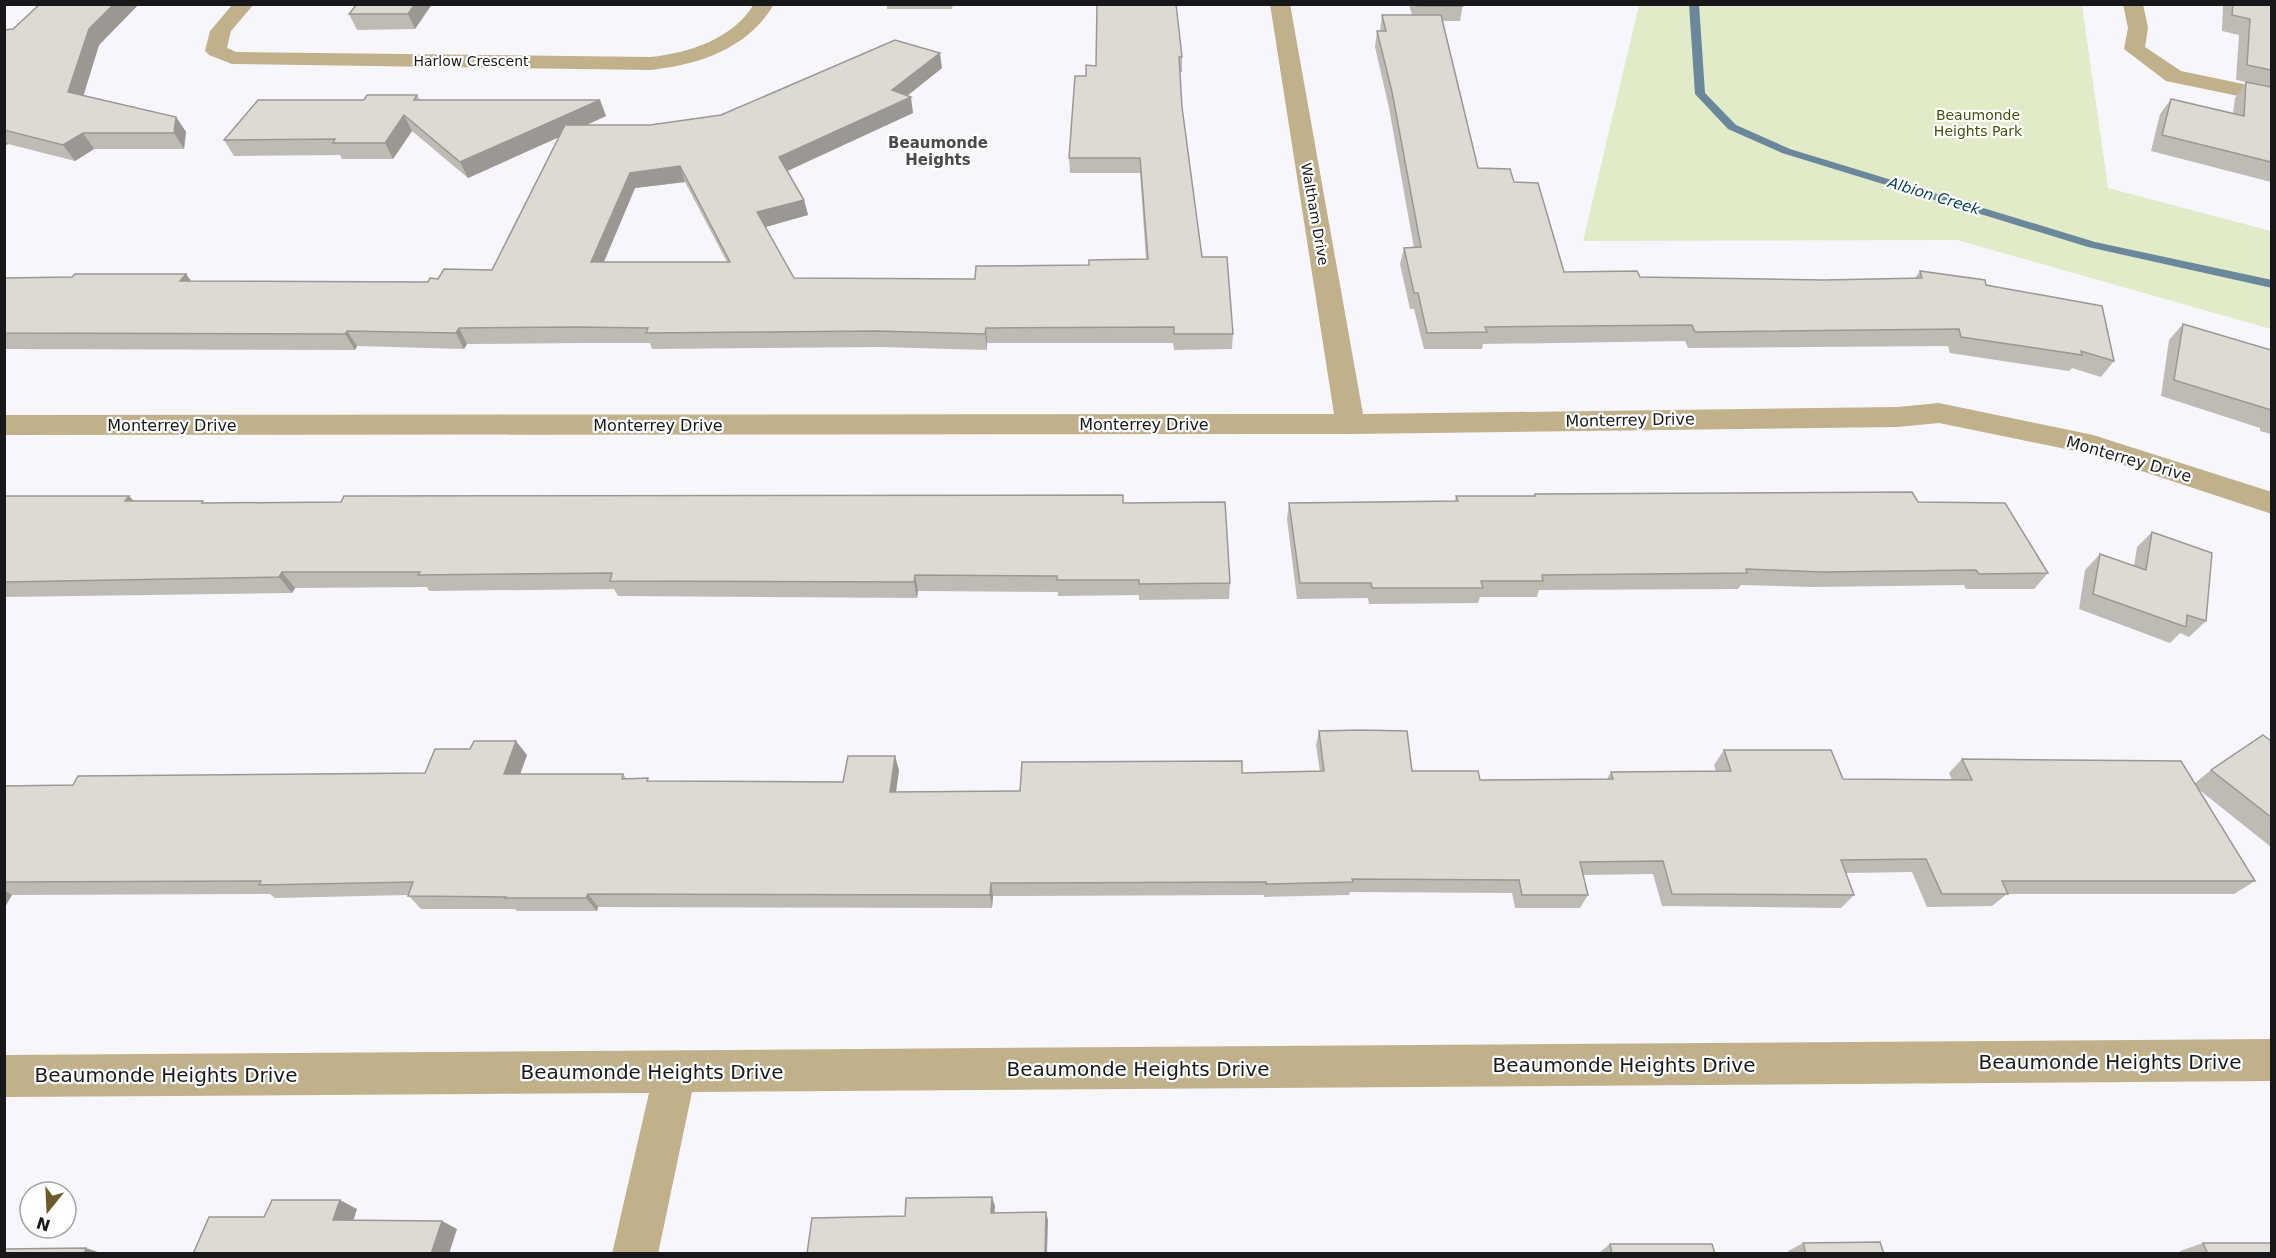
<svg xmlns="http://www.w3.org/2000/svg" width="2276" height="1258" font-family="'DejaVu Sans',sans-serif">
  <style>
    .green { fill: #e1ebc7 }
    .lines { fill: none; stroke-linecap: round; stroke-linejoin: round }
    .stream { fill: #6a879c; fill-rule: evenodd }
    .minor { fill: #c0b18b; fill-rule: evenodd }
    .wall { fill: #bebbb5; fill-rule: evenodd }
    .shaded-wall { fill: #9b9894 }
    .building { fill: #ddd9d3; stroke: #9b9894; stroke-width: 1.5; fill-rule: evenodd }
    .labels { text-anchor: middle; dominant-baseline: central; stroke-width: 4.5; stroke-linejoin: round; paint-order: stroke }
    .far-street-label { font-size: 14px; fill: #18171a; stroke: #fff }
    .far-park-label { font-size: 14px; fill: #45520f; stroke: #fff }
    .far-neighbourhood-label { font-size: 15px; font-weight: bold; fill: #4a494e; stroke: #fff }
    .far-water-label { font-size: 15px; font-style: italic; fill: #023d58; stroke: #fff }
    .street-label { font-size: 16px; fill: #18171a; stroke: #fff }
    .near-street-label { font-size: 20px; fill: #18171a; stroke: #fff }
  </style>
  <rect width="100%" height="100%" fill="#f8f6fd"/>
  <path class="green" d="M1639 5H2082L2108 188 2271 231V329L1957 240 1583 241Z"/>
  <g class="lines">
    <path class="stream" d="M1689 4H1699L1705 93 1736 125 1790 149 2095 242 2272 280V288L2088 247 1782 153 1728 129 1695 94Z"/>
    <g class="minor">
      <path d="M233 4H254L231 31 227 48 236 52 650 57C689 53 733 39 754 4H774C748 49 699 65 650 70L232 64 209 55 205 51 210 31Z"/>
      <path d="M1270 4H1290L1363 414 1897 407 1939 403 2093 435 2272 492V514L2090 454 1939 423 1897 427 1350 434 4 435V415L1334 414Z"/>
      <path d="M2123 4H2143L2148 28 2145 47 2181 71 2272 90V103L2166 81 2124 49 2128 28Z"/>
      <path d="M2272 1039V1081L692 1092 658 1254H612L649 1093 4 1097V1055Z"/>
    </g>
  </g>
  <g class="wall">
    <path d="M40 4H139L99 45 83 95 176 117 186 132 184 149H94L75 161 8 144 4 146V30L13 29Z"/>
    <path d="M357 4H432L415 29 357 30 349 14Z"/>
    <path d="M887 4H953L952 9H887Z"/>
    <path d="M1409 4H1463L1460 21H1443L1478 168 1514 182 1564 272 1640 277 1824 280 1915 278 1920 271 1986 285 2114 361 2101 377 2072 368 2069 371 1950 353 1948 346 1688 348 1685 341 1483 344 1482 349H1424L1414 309H1410L1400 264 1404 248H1414L1389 108 1375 47 1377 31H1380L1382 15H1412Z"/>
    <path d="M2223 4H2271V182L2151 151 2160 114 2171 99 2233 114 2235 98 2246 82 2236 80 2239 35 2222 31Z"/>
    <path d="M1182 57V72H1180L1182 107 1202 257 1233 334 1232 349 1174 350 1173 343H987V350L881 347 652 349 650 343H584L467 344 464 349 357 346 355 350 4 349V278L191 281 428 282 438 279 492 270 559 137 468 178 412 131 393 159H342L340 155 234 156 224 140 364 100 417 95 420 100H600L606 116 587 125H650L721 115 942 68 907 96 913 113 787 171 804 200 808 215 765 227 794 278 975 279 1146 259 1140 173H1070L1069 158 1086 76 1096 66ZM685 182 727 262H604L635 188Z"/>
    <path d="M2183 324 2271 350V434L2260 431V428L2161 396 2169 340Z"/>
    <path d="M1535 494 1918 502 2048 573 2034 589H1966L1964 585 1813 587 1741 585 1738 589 1539 590 1537 597H1480L1478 603 1369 604 1368 598 1297 599 1287 519 1289 503 1455 501 1456 496H1534Z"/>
    <path d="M4 496H129L134 501 205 503H1123L1230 583 1229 599 1139 600V595L1058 596V592L918 591 917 598 618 596 614 589 429 591 427 587 295 588 292 593 4 597Z"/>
    <path d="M2152 532 2206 621 2189 637 2180 633 2170 643 2079 609 2085 570 2100 554 2134 566 2137 547Z"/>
    <path d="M1319 731 1412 771 1480 780 1607 779 1611 772 1716 771 1714 765 1724 750 1843 779 1952 780 1949 773 1962 759 2195 783 2211 770 2271 741V847L2197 788 2255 881 2234 894H2007L1992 906 1927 907 1912 872 1846 873 1854 895 1841 908 1662 906 1653 874 1583 875 1588 895 1580 908H1515L1512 893 1350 892 1349 895 1264 897V895L993 896 992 908 598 907 597 911H517L515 909H421L408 895 275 898 270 894 12 895 4 907V786L73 785 425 773 527 755 520 774H623L626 778 650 781 843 782 899 770 896 792 1020 791 1242 773 1320 772 1316 745Z"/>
    <path d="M1803 1243 1884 1254H1789L1788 1251Z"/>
    <path d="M2203 1243 2271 1254H2181L2180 1251Z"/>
    <path d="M1610 1244 1715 1254H1600V1252Z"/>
  </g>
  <g class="shaded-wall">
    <path d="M114 4H139L99 45 80 107 68 92 89 29Z"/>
    <path d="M415 4H432L415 29 408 14Z"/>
    <path d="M940 53 942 68 898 103 911 97 913 113 783 173 779 157 892 90Z"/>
    <path d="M600 100 606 116 468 178 460 162Z"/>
    <path d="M404 115 412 131 393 159 385 143Z"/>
    <path d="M176 117 186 132 184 149 174 133Z"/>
    <path d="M83 133 94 149 75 161 63 145Z"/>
    <path d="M4 139 8 144 4 146Z"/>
    <path d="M680 166 685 182 635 188 597 278 591 262 630 173Z"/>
    <path d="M804 200 808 215 762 228 757 212Z"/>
    <path d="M186 274 197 289 180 281Z"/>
    <path d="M459 328 467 344 464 349 456 333Z"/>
    <path d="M986 328 987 343V350L985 334Z"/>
    <path d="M347 331 357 346 355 350 345 334Z"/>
    <path d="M129 496 143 512 125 501Z"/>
    <path d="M282 572 295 588 292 593 279 577Z"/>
    <path d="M915 575 918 591 917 598 914 582Z"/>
    <path d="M516 741 527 755 515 788 504 774Z"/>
    <path d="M895 756 899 770 894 806 890 792Z"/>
    <path d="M991 883 993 896 992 908 990 895Z"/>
    <path d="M4 890 12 895 5 907H4Z"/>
    <path d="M588 894 598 907 597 911 586 898Z"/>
    <path d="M992 1197 995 1206 994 1222 991 1213Z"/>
    <path d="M340 1200 357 1209 351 1228 333 1220Z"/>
    <path d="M1046 1212 1048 1220 1047 1254H1045Z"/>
    <path d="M442 1221 457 1229 449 1254H431Z"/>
    <path d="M86 1248 104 1254H84Z"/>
  </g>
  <g class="building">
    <path d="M40 4H114L89 29 68 92 176 117 174 133H83L63 145 4 130V30L13 29Z"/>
    <path d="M357 4H415L408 14H349Z"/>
    <path d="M1097 4H1176L1182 57H1179L1182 107 1202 257H1227L1233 334H1174V327L986 328 985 334 878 331 646 333 648 328 577 327 459 328 456 333 347 331 345 334 4 333V278L72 277 75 274H186L180 281 428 282 430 278 438 279 444 269 492 270 565 125H650L721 115 895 40 940 53 892 90 911 97 779 157 804 200 757 212 794 278 975 279 976 266 1089 265V260L1148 259 1140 158H1069L1075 76H1086V65L1096 66ZM680 166 730 262H591L630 173Z"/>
    <path d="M1416 4H1463V6H1417Z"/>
    <path d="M2233 4H2271V70L2247 65 2250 19 2232 15Z"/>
    <path d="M1382 15H1441L1478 168 1510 169 1514 182 1538 183 1564 272 1637 271 1640 277 1824 280 1922 278 1920 271 1985 280 1986 285 2102 306 2114 361 2081 351 2082 355 1961 337 1959 329 1695 332 1692 325 1485 327 1487 332 1427 333 1418 293H1414L1404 248 1421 247 1392 92 1377 31H1386Z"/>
    <path d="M2246 82 2271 87V162L2162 135 2171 99 2244 116Z"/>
    <path d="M367 95H417L414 100H600L460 162 404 115 385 143H333L335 139 224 140 258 100H364Z"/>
    <path d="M2183 324 2271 350V410L2174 380Z"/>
    <path d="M1912 492 1918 502 2005 503 2048 573 1979 574 1976 570 1823 572 1746 569 1747 573 1542 575 1543 581H1481L1483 588H1372L1371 583H1300L1289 503 1458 501 1456 496H1535V494Z"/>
    <path d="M1123 495V503L1225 502 1230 583 1139 584V580H1057V576L915 575 914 582 610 581 612 573 418 575 420 572H282L279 577 4 582V496H129L125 501H203L202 503 341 502 344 496Z"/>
    <path d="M2152 532 2212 553 2206 621 2187 615 2186 627 2093 594 2100 554 2146 570Z"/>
    <path d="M1360 730 1407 731 1412 771H1478L1480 780 1613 779 1611 772 1731 771 1724 750H1831L1843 779 1972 780 1962 759 2181 761 2255 881H2002L2008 894H1942L1926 859 1841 860 1854 895 1672 894 1663 861 1580 862 1588 895H1522L1519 880 1352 879 1353 882 1266 884V882L991 883 990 895 588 894 586 898H505L506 897 408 896 413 882 259 885 261 881 4 882V786L73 785 78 776 425 773 435 749H470L474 741H516L504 774H623L622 779 648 778 647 781 843 782 848 756H895L890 792 1020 791 1022 762 1242 761V773L1324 771 1319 731Z"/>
    <path d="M2263 735 2271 741V817L2211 770Z"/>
    <path d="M992 1197 991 1213 1046 1212 1045 1254H807L812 1218 905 1216 906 1198Z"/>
    <path d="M272 1200H340L333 1220 442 1221 431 1254H193L209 1217H264Z"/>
    <path d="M1880 1242 1884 1254H1806L1803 1243Z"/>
    <path d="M2203 1243H2271V1254H2208Z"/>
    <path d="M1610 1244H1712L1715 1254H1612Z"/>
    <path d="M86 1248 84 1254H4V1249Z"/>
  </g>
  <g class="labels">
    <g class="far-street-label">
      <text x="471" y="61">Harlow Crescent</text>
      <text transform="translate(1315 214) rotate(80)">Waltham Drive</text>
    </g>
    <g class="far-park-label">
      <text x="1978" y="115">Beaumonde<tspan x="1978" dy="16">Heights Park</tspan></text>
    </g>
    <g class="far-neighbourhood-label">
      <text x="938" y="143">Beaumonde<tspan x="938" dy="17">Heights</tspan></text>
    </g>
    <g class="far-water-label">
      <text transform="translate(1934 196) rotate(17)">Albion Creek</text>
    </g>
    <g class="street-label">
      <text transform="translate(1630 420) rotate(-1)">Monterrey Drive</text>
      <text x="1144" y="424">Monterrey Drive</text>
      <text x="172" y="425">Monterrey Drive</text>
      <text x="658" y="425">Monterrey Drive</text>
      <text transform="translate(2129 459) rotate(16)">Monterrey Drive</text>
    </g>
    <g class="near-street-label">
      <text x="2110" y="1062">Beaumonde Heights Drive</text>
      <text x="1624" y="1065">Beaumonde Heights Drive</text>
      <text x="1138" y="1069">Beaumonde Heights Drive</text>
      <text x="652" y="1072">Beaumonde Heights Drive</text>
      <text x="166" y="1075">Beaumonde Heights Drive</text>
    </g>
  </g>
  <rect width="2276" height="1258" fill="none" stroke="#18171a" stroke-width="12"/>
  <g transform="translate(48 1210) rotate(198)"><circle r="28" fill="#ffffff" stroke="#a3a2a3" stroke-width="1.5"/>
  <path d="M0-4.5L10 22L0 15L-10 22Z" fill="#705a2a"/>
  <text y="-9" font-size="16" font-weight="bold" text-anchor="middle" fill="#18171a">N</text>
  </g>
</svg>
